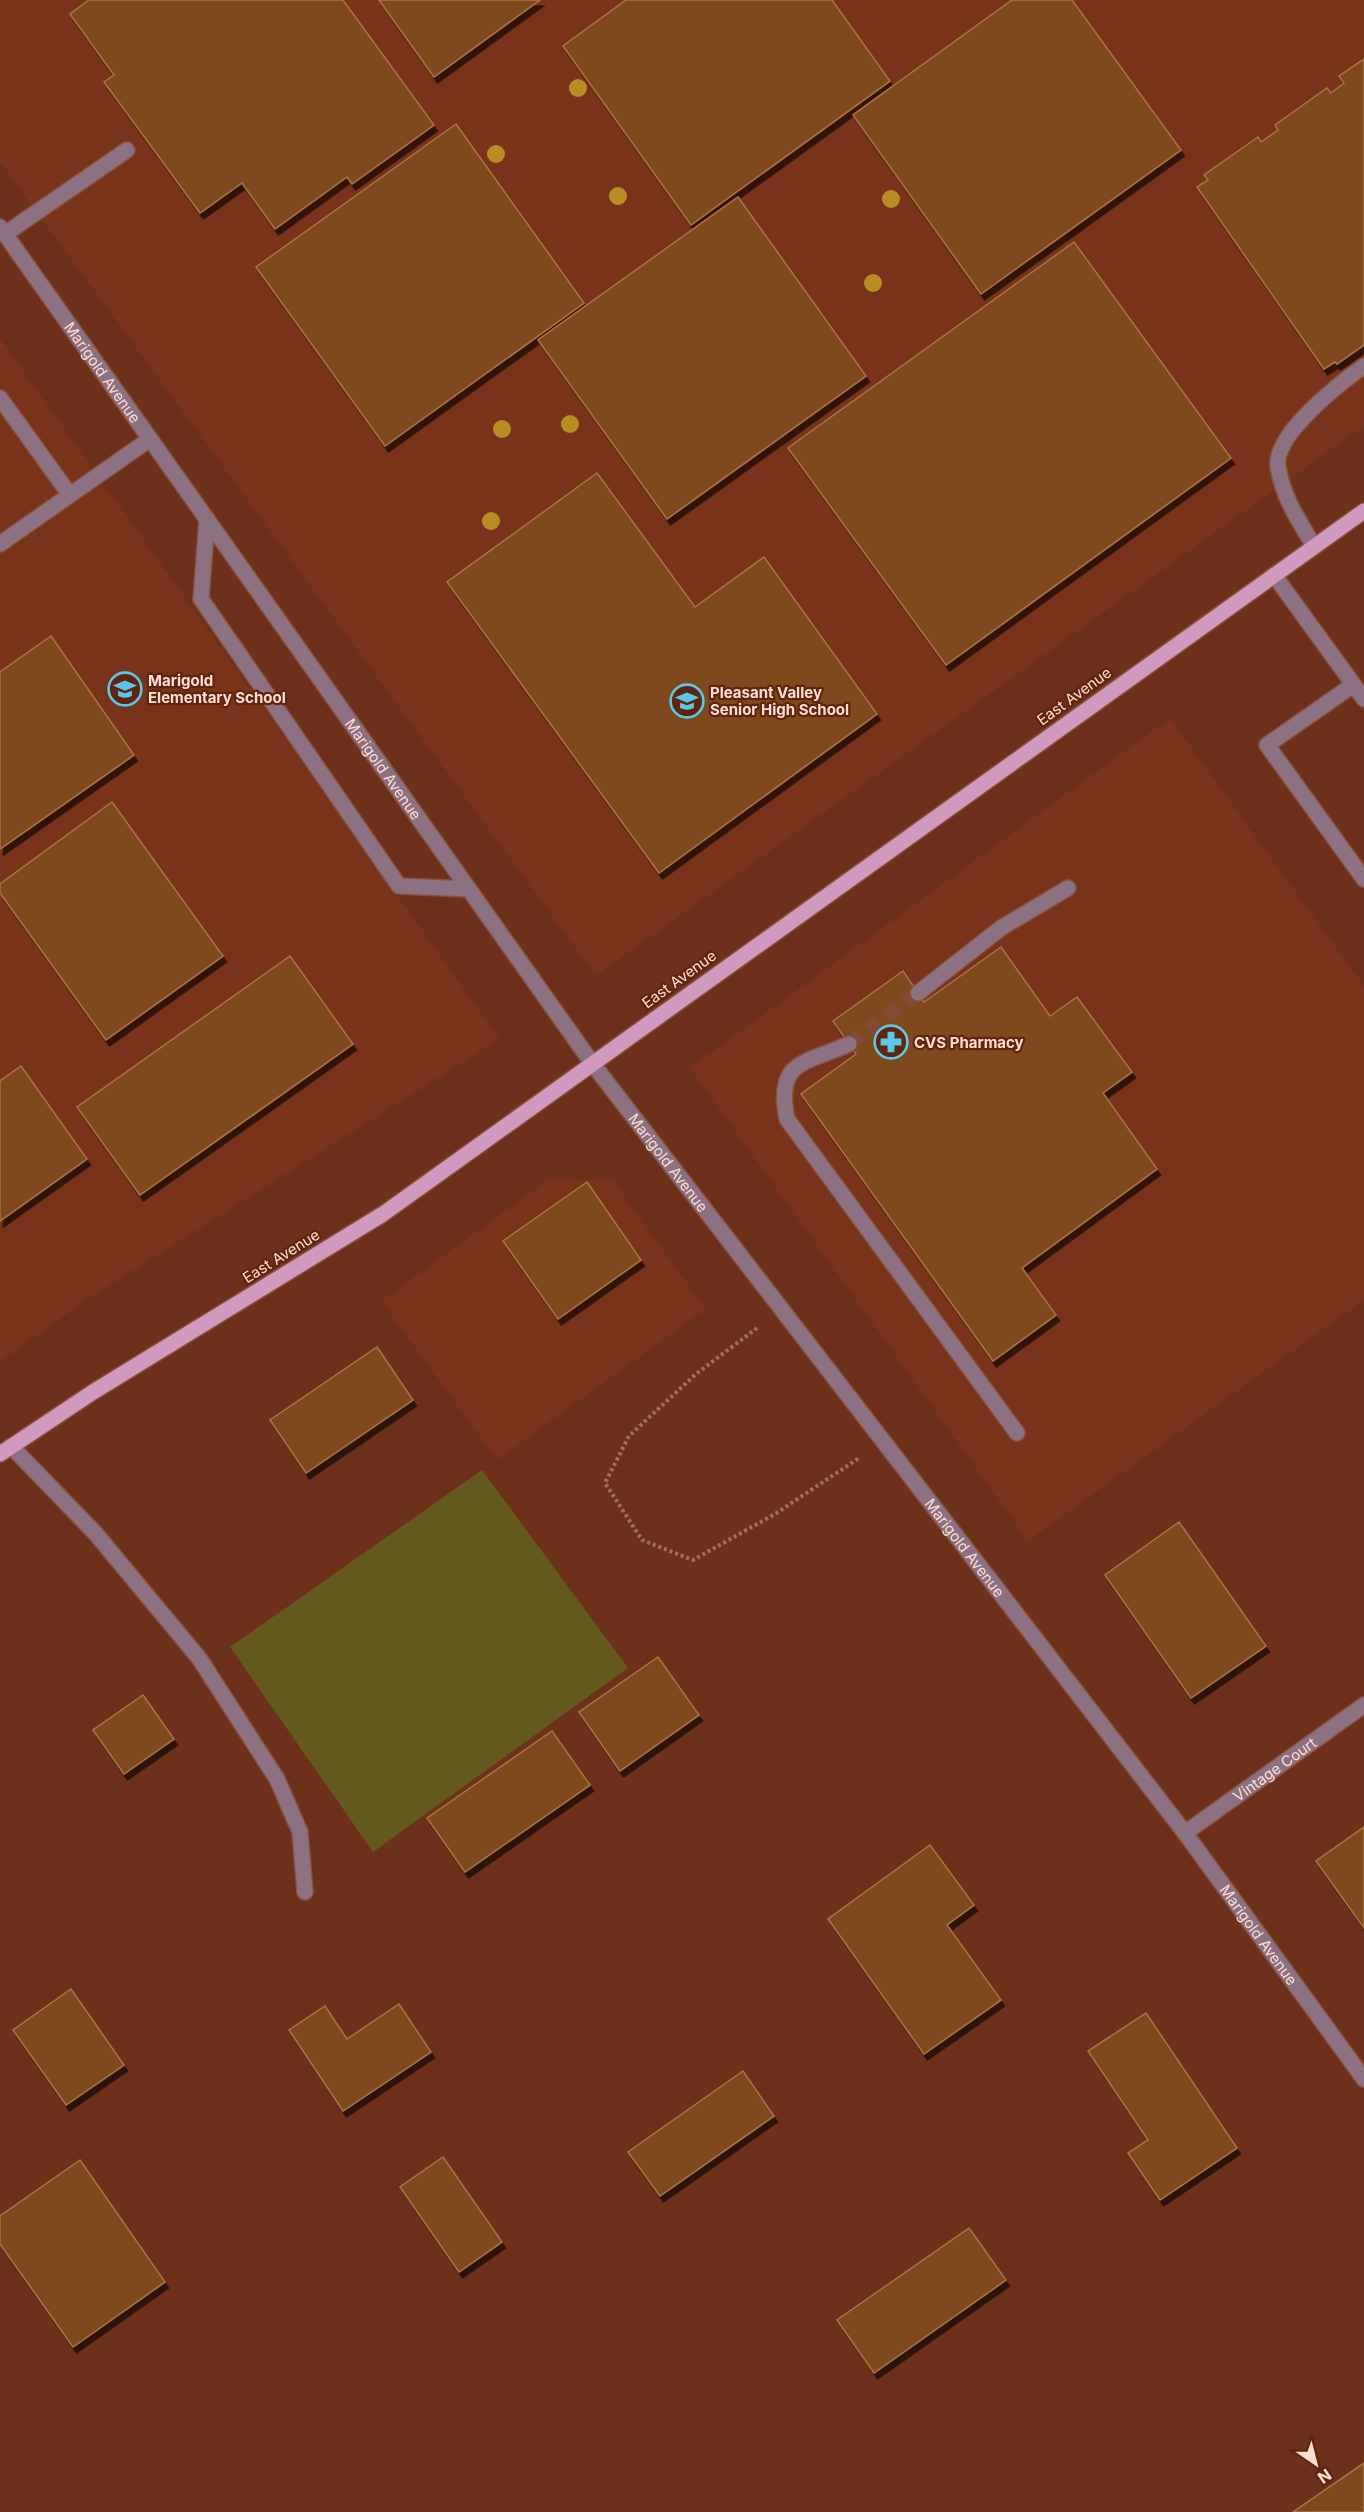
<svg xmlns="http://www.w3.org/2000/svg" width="1364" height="2512" font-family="Inter,sans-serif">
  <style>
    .built { fill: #78331a }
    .green { fill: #63591d }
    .building { fill: #7e4a1a; stroke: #aa7345; stroke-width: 1.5; filter: url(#shadow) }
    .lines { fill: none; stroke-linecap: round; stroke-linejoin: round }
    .minor-tunnel { stroke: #834a37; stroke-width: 15; stroke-dasharray: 15 8; stroke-linecap: butt }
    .minor-casing { stroke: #874f3c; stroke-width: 18 }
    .major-casing { stroke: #874f3c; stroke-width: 18 }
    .path { stroke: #a16f5e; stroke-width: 4; stroke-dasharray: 3 3; stroke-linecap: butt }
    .minor { stroke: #8c7182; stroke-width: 15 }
    .major { stroke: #d09abe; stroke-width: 15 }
    .tree { fill: #b78d24 }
    .labels { text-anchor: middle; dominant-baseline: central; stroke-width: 4.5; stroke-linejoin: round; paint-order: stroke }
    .street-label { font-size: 15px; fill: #fdded3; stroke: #61250f }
    .poi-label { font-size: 15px; font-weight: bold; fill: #fdded3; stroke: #61250f; text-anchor: start }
  </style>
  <defs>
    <filter id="shadow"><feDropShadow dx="3.5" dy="6" stdDeviation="0" flood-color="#0009"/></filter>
  </defs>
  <rect width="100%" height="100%" fill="#6d301b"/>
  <g class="built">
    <path d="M0 0H1364V426L596 976 0 162Z"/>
    <path d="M0 338 500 1039 88 1299 0 1362Z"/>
    <path d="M1170 718 1364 986V1300L1028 1541 690 1068Z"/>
    <path d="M549 1179 613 1181 706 1309 497 1460 381 1301Z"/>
  </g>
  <path class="green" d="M482 1470 628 1668 373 1852 230 1647Z"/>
  <g class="building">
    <path d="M89 0H343L434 125 352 184 347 177 275 229 242 183 200 213 104 82 114 75 70 14Z"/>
    <path d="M379 0H540L434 77Z"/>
    <path d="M626 0H832L890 81 691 225 563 46Z"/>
    <path d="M1012 0H1072L1181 150 981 294 853 115Z"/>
    <path d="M1364 59V345L1337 364 1335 362 1324 369 1197 187 1208 180 1204 175 1258 137 1261 142 1278 130 1275 125 1327 88 1331 93 1344 83 1339 76Z"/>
    <path d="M456 124 584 303 385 446 256 267Z"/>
    <path d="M738 197 866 376 667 519 538 340Z"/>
    <path d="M1074 242 1231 458 946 665 788 448Z"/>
    <path d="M597 473 695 607 764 557 877 714 659 873 447 582Z"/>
    <path d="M51 636 134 755 0 849V672Z"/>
    <path d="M112 802 223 956 106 1040 0 893V884Z"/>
    <path d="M1001 947 1050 1016 1077 997 1132 1072 1103 1093 1157 1169 1022 1268 1056 1315 993 1361 801 1094 856 1054 833 1021 903 971 924 1002Z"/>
    <path d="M290 956 353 1044 140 1195 77 1107Z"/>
    <path d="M21 1066 87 1159 0 1221V1081Z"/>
    <path d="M587 1182 641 1260 558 1319 503 1241Z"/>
    <path d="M377 1347 413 1400 306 1473 270 1420Z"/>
    <path d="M1179 1522 1266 1646 1191 1698 1105 1575Z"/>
    <path d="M658 1657 699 1715 620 1771 579 1712Z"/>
    <path d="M143 1695 174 1739 124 1774 93 1730Z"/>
    <path d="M552 1731 590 1785 465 1872 427 1818Z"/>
    <path d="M1364 1827V1928L1316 1861Z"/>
    <path d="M930 1845 974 1905 947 1925 1001 2000 924 2054 828 1919Z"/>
    <path d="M71 1989 124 2065 66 2105 13 2030Z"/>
    <path d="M399 2004 431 2052 343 2111 289 2030 325 2006 347 2039Z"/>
    <path d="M1146 2013 1237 2148 1160 2200 1128 2153 1148 2140 1088 2051Z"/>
    <path d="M743 2071 774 2116 660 2196 628 2152Z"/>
    <path d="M443 2157 502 2242 459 2272 400 2187Z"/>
    <path d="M80 2160 165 2282 73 2347 0 2244V2216Z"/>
    <path d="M969 2228 1006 2280 874 2373 837 2320Z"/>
    <path d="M1364 2463V2512H1293Z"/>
  </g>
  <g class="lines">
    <path class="minor-tunnel" d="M849 1044 918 993"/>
    <g class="minor-casing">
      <g id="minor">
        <path id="s1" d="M0 227 592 1063 1185 1833 1364 2079"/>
        <path d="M5 234 127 150"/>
        <path d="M0 398 70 495"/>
        <path d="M207 519 201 599 399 886 469 889"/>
        <path d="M0 544 150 439"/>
        <path d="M1314 546C1299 521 1282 496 1278 466 1274 434 1340 383 1364 366"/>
        <path d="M1274 575 1364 699"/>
        <path d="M1353 685 1267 745 1364 879"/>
        <path d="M918 993 1001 928 1068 888"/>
        <path d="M849 1044C805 1064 775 1060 787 1119L1017 1433"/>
        <path d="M11 1446 96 1534 199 1658 277 1779 300 1832 305 1892"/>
        <path id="s2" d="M1185 1833 1364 1705"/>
      </g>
    </g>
    <g class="major-casing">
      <path id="major" d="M0 1454 93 1392 383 1214 1364 511"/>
    </g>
    <path class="path" d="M757 1328 696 1374 629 1436 605 1483 642 1540 693 1560 775 1514 859 1458"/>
    <use href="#minor" class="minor"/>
    <use href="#major" class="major"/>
  </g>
  <g class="tree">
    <circle cx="578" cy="88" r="9"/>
    <circle cx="496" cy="154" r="9"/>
    <circle cx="618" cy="196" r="9"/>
    <circle cx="891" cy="199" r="9"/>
    <circle cx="873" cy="283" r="9"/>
    <circle cx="570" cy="424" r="9"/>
    <circle cx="502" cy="429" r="9"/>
    <circle cx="491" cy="521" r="9"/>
  </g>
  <defs>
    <g id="school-ring" transform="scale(1.725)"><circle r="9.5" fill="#61250f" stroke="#5bc8e7" stroke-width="1.5"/><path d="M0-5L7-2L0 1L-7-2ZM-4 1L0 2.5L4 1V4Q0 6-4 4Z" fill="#5bc8e7"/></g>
    <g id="pharmacy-ring" transform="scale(1.725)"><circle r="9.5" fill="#61250f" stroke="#5bc8e7" stroke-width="1.5"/><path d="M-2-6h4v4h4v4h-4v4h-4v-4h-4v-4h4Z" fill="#5bc8e7"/></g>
  </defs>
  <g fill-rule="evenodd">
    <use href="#school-ring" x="125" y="689"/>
    <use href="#school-ring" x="687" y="701"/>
    <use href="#pharmacy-ring" x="891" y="1042"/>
  </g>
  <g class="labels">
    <g class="street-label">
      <text stroke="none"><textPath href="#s1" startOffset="178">Marigold Avenue</textPath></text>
      <text transform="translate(1074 696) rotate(-36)">East Avenue</text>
      <text stroke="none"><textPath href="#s1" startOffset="664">Marigold Avenue</textPath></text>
      <text transform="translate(679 979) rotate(-36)">East Avenue</text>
      <text stroke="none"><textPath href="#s1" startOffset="1150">Marigold Avenue</textPath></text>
      <text transform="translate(281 1256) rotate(-32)">East Avenue</text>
      <text stroke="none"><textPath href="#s1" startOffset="1636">Marigold Avenue</textPath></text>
      <text stroke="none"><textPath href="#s2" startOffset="110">Vintage Court</textPath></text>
      <text stroke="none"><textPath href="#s1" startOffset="2122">Marigold Avenue</textPath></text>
    </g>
    <g class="poi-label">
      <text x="148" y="680">Marigold<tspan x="148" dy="17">Elementary School</tspan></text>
      <text x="710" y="692">Pleasant Valley<tspan x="710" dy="17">Senior High School</tspan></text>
      <text x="914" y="1042">CVS Pharmacy</text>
    </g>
  </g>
  <g transform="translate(1316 2464) rotate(145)" stroke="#61250f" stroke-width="4.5" paint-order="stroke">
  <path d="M0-4.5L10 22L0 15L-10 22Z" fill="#fdded3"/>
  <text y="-9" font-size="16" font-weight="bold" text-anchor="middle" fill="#fdded3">N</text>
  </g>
</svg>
